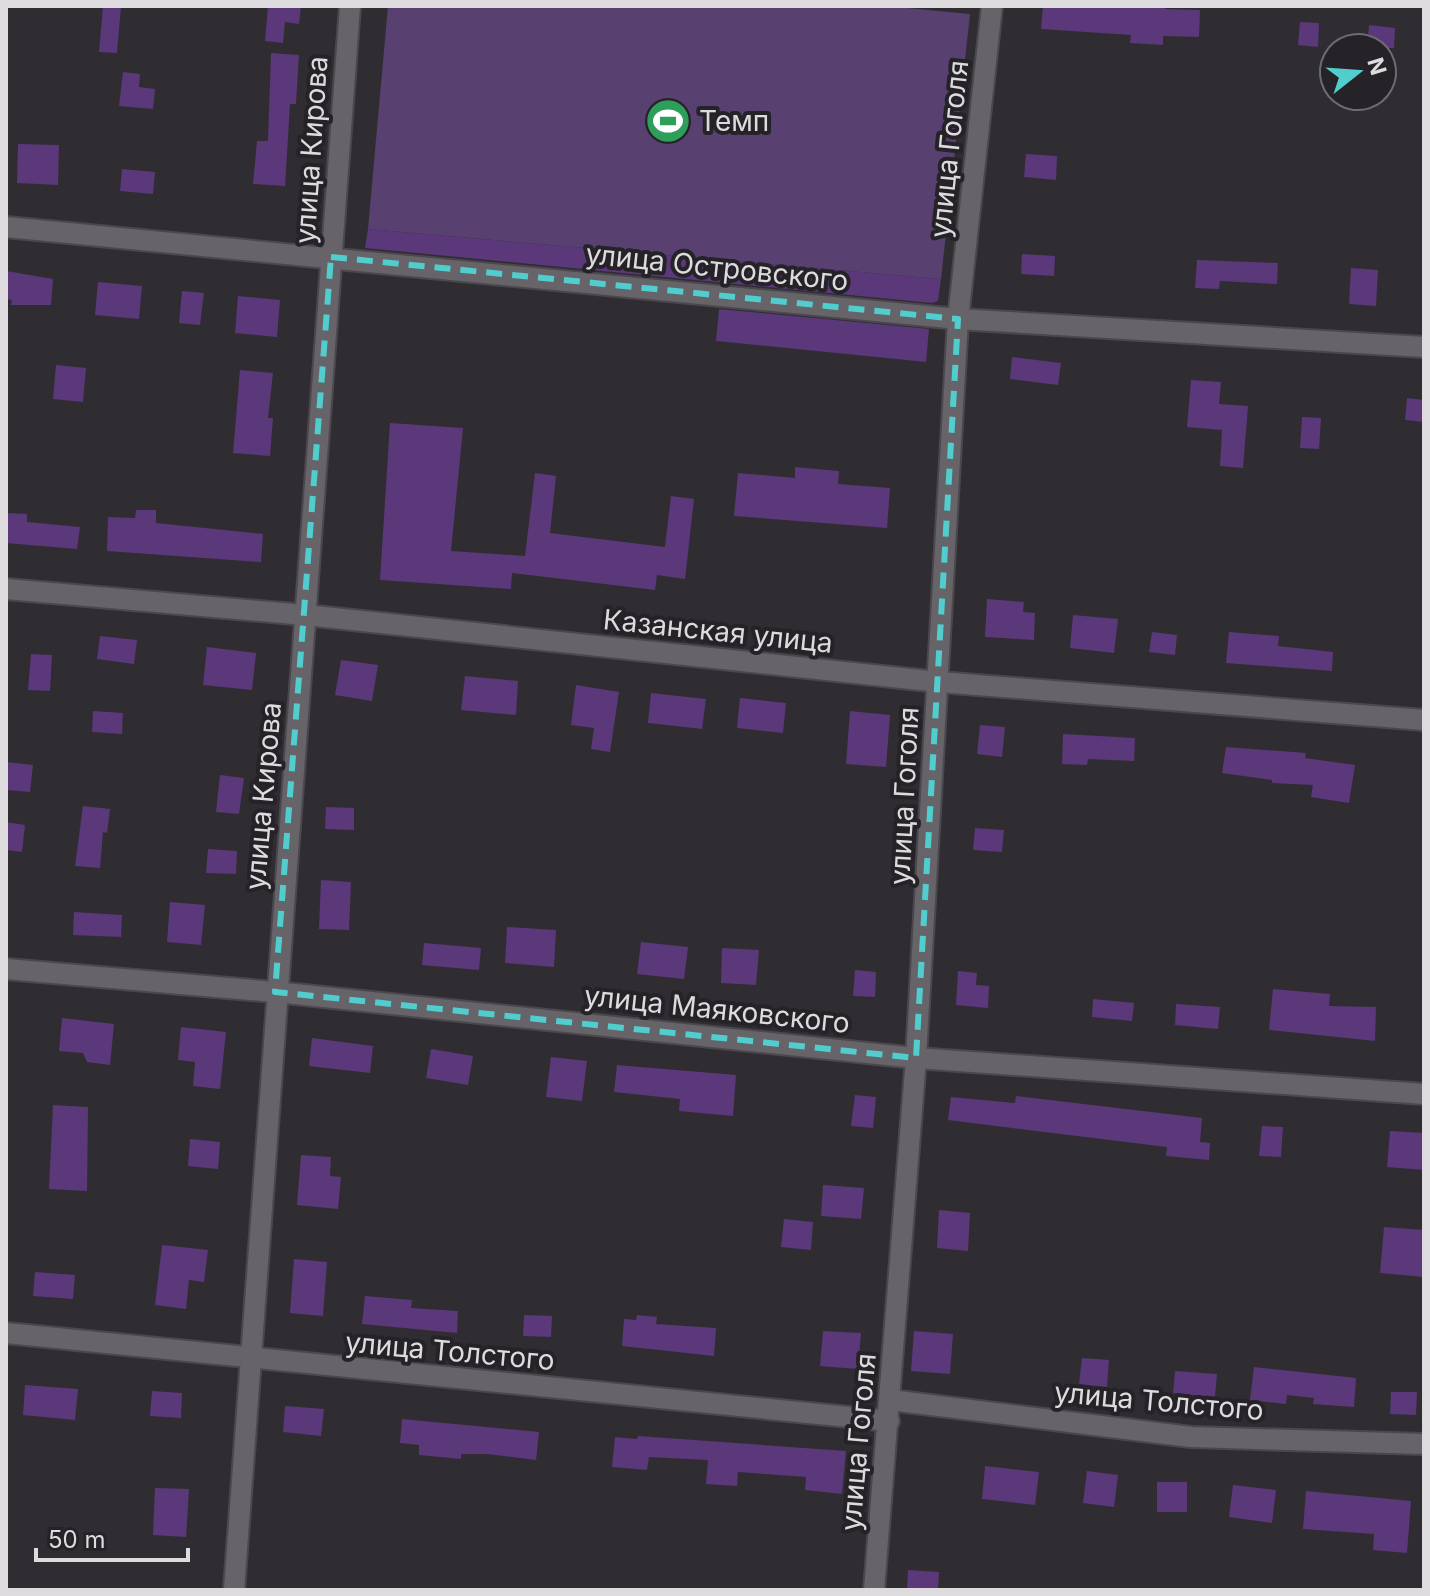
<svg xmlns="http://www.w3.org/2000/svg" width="1430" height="1596" font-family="Inter,sans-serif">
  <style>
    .green { fill: #584170 }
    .building { fill: #5b3879 }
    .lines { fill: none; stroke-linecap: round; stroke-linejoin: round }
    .minor-casing { stroke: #4a484d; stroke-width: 24 }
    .minor { stroke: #666369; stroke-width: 20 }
    .marked { fill: none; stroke: #52cdce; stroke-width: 6; stroke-dasharray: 16 10; stroke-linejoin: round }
    .labels { text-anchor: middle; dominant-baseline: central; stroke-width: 8; stroke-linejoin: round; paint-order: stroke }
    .poi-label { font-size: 28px; fill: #dddbde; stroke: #252328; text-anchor: start }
    .street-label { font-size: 28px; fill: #dddbde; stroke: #252328 }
  </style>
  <rect width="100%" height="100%" fill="#2f2d32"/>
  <path class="green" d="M388 6H886L970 14 941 279 368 229Z"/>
  <g class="building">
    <path d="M103 6H121L117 53 99 52Z"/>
    <path d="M268 6H301L299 24 285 22 283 43 265 41Z"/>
    <path d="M1043 6H1165V9L1200 10 1199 37 1163 36V45L1130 43 1131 35 1041 29Z"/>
    <path d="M1300 22 1319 23 1318 47 1298 45Z"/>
    <path d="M1369 25 1395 28 1394 48H1367Z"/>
    <path d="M271 53 299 55 296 104H290L285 186 253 184 257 141H268Z"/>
    <path d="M123 72 140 74 139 87 155 89 153 109 119 106Z"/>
    <path d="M18 144 59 145 58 185 17 183Z"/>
    <path d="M1026 154 1057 156 1056 180 1024 177Z"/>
    <path d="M122 169 155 172 153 194 120 191Z"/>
    <path d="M368 229 941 279 938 301 932 303 365 248Z"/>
    <path d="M1022 254 1055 256 1054 276 1021 274Z"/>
    <path d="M1197 260 1278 263 1277 284 1220 281 1219 289 1195 288Z"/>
    <path d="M1351 268 1378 270 1376 306 1349 304Z"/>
    <path d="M6 271 53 279 51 305H11L12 300 6 299Z"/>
    <path d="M98 282 142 286 139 319 95 315Z"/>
    <path d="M182 291 204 293 200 325 179 323Z"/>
    <path d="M238 296 280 300 277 337 235 333Z"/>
    <path d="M719 309 929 329 926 362 716 341Z"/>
    <path d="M1012 357 1061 363 1058 385 1010 379Z"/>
    <path d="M56 365 86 368 83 402 53 399Z"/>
    <path d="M240 370 273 373 268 418H273L270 456 233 453Z"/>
    <path d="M1191 380 1221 382 1219 404 1248 406 1243 468 1220 466 1222 430 1187 427Z"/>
    <path d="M1407 398 1424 400V422L1405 420Z"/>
    <path d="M1302 417 1321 418 1319 449 1300 448Z"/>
    <path d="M390 423 463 428 451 551 525 556 535 473 556 476 550 533 665 547 671 496 694 499 685 579 657 575 655 590 512 573 511 589 380 580Z"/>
    <path d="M795 467 839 471 838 484 890 488 887 528 734 516 738 473 795 478Z"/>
    <path d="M136 510H156V523L263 534 261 562 107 551 108 517 135 518Z"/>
    <path d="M6 513 27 514V522L80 527 77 549 6 543Z"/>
    <path d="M987 599 1024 602 1023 612 1035 613 1034 640 985 637Z"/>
    <path d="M1073 615 1118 619 1114 653 1070 648Z"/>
    <path d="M1152 632 1177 635 1175 655 1149 652Z"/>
    <path d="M1229 632 1279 636 1278 646 1333 652 1332 671 1226 663Z"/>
    <path d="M100 636 137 640 134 664 97 659Z"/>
    <path d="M207 647 256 653 252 690 203 685Z"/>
    <path d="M31 654 52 655 50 691 28 690Z"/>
    <path d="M341 660 378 665 372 701 335 695Z"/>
    <path d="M465 676 518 681 516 715 461 710Z"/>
    <path d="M576 685 619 692 610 752 591 749 594 728 571 725Z"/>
    <path d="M651 693 706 699 702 729 648 723Z"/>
    <path d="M740 698 786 703 783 733 737 728Z"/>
    <path d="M93 711 123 713 122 734 92 732Z"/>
    <path d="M850 711 890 715 886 767 846 764Z"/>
    <path d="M980 725 1005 727 1002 757 977 754Z"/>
    <path d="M1063 734 1135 738 1134 761 1088 759 1087 765 1062 764Z"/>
    <path d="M1226 747 1306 753 1305 758 1355 765 1349 803 1311 797 1313 785 1272 783V780L1222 773Z"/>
    <path d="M6 762 33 765 30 792 6 790Z"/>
    <path d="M220 775 244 778 239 814 216 812Z"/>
    <path d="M83 806 110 809 107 833 103 832 100 868 75 866Z"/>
    <path d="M326 807 354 808V830L325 829Z"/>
    <path d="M6 822 25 825 22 852 6 850Z"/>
    <path d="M975 828 1004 830 1002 852 973 850Z"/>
    <path d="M208 849 237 851 236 874 206 873Z"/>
    <path d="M321 880 351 882 349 930 319 929Z"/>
    <path d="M170 902 205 905 201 945 167 942Z"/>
    <path d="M74 912 122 915 121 937 73 935Z"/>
    <path d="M507 927 556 930 554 967 505 963Z"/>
    <path d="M641 942 688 947 684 979 637 974Z"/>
    <path d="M424 943 481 948 479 970 422 965Z"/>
    <path d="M722 948 759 950 756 985 721 983Z"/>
    <path d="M855 970 876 972 875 997 853 996Z"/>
    <path d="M958 971 977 973 976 985 989 986 988 1008 956 1005Z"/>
    <path d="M1273 989 1330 994 1329 1006 1376 1007 1375 1041 1269 1030Z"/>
    <path d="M1093 999 1134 1003 1132 1021 1092 1017Z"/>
    <path d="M1176 1004 1220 1007 1218 1029 1175 1025Z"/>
    <path d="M62 1018 114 1024 110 1065 87 1062 83 1053 59 1051Z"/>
    <path d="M181 1027 226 1032 220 1089 193 1086 195 1062 178 1060Z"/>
    <path d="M312 1038 373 1046 370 1073 309 1066Z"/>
    <path d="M431 1049 473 1056 468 1085 426 1078Z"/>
    <path d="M551 1057 587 1061 582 1101 546 1097Z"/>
    <path d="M617 1065 736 1075 733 1116 679 1111 680 1099 614 1092Z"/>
    <path d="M855 1095 876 1097 873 1128 851 1126Z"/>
    <path d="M1016 1096 1202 1118 1200 1142 1210 1143 1209 1160 1166 1156 1167 1147 948 1120 951 1097 1015 1103Z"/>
    <path d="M53 1105 88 1107 87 1191 49 1189Z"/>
    <path d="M1262 1126 1283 1127 1281 1157 1259 1156Z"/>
    <path d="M1390 1131 1424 1133V1170L1387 1167Z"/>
    <path d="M190 1139 220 1142 218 1169 188 1166Z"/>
    <path d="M301 1155 331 1157 330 1176 341 1177 338 1209 297 1205Z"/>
    <path d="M823 1185 864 1188 861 1219 821 1216Z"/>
    <path d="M939 1210 970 1213 968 1251 937 1248Z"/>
    <path d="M784 1219 813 1222 811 1250 781 1247Z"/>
    <path d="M1384 1227 1424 1230V1277L1380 1273Z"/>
    <path d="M162 1245 208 1250 204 1282 189 1280 186 1309 155 1305Z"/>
    <path d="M294 1259 327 1262 323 1316 290 1313Z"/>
    <path d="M35 1272 75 1275 73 1299 33 1296Z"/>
    <path d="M365 1296 412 1300 411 1308 458 1311 457 1333 362 1324Z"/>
    <path d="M524 1315 552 1316 551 1337 523 1336Z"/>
    <path d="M637 1315 657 1317 656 1324 716 1328 714 1356 622 1346 624 1319 636 1320Z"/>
    <path d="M823 1331 861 1333 858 1369 820 1366Z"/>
    <path d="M914 1331 953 1334 950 1374 911 1371Z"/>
    <path d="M1082 1358 1109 1360 1107 1387 1079 1384Z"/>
    <path d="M1254 1367 1356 1378 1354 1407 1313 1404 1314 1398 1287 1395 1286 1404 1250 1400Z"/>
    <path d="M1175 1371 1217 1374 1215 1397 1173 1393Z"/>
    <path d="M25 1385 78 1389 75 1420 23 1415Z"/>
    <path d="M152 1391 182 1393 181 1418 150 1416Z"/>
    <path d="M1391 1392H1417L1416 1415 1390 1414Z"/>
    <path d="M285 1406 324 1409 321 1436 283 1432Z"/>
    <path d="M402 1419 539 1432 536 1460 487 1454H461V1459L419 1455V1445L400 1443Z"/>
    <path d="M638 1436 846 1451 842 1494 805 1490 806 1477 738 1472 737 1486 706 1484 708 1460 649 1457 647 1470 612 1467 615 1437 637 1439Z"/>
    <path d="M985 1466 1039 1472 1035 1505 982 1499Z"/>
    <path d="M1087 1471 1118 1475 1114 1507 1083 1503Z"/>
    <rect x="1157" y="1482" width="30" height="30"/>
    <path d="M1233 1485 1276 1490 1272 1523 1229 1517Z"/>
    <path d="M155 1488 189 1489 186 1537 153 1535Z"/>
    <path d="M1306 1491 1411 1501 1407 1553 1373 1550 1374 1534 1303 1529Z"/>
    <path d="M908 1570 939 1572 938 1590H907Z"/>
  </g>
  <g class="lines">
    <g class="minor-casing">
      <g id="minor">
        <path d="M6 227 958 319 1424 347"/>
        <path d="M6 589 305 615 939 682 1424 720"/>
        <path d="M6 969 275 992 916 1058 1424 1094"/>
        <path d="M6 1333 889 1421"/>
        <path d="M890 1400 1191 1437 1424 1444"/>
        <path d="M234 1590 350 6"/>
        <path d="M874 1590 916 1058 958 319 992 6"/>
      </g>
    </g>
    <use href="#minor" class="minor"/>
  </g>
  <path class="marked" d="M331 257 958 319 916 1058 275 992Z"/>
  <defs>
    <g id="stadium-disc" transform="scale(2.3)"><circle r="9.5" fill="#2e9e5b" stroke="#252328"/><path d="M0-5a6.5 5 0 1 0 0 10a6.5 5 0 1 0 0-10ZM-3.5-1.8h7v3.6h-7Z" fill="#fff"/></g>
  </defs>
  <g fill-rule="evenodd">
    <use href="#stadium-disc" x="668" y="121"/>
  </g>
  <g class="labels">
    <g class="poi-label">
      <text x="699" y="121">Темп</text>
    </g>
    <g class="street-label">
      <text transform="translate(949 149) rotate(-84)">улица Гоголя</text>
      <text transform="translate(311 150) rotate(-86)">улица Кирова</text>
      <text transform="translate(717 267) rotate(6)">улица Островского</text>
      <text transform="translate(718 631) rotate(6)">Казанская улица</text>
      <text transform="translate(263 796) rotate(-85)">улица Кирова</text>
      <text transform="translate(904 796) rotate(-87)">улица Гоголя</text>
      <text transform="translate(717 1009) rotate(6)">улица Маяковского</text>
      <text transform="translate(450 1351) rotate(5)">улица Толстого</text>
      <text transform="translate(1159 1401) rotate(5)">улица Толстого</text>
      <text transform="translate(858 1442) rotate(-85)">улица Гоголя</text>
    </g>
  </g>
  <rect width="1430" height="1596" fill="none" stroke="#dddbde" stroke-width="16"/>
  <g transform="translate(1358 72) rotate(73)"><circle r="38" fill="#252328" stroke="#6f6d71" stroke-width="2"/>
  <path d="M0-6L14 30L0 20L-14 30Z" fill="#52cdce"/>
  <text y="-12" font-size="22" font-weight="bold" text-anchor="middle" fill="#dddbde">N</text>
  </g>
  <path d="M36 1548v12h152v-12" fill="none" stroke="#dddbde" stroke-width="4"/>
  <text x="48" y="1548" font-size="24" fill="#dddbde" stroke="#252328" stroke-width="6" paint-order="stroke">50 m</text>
</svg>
